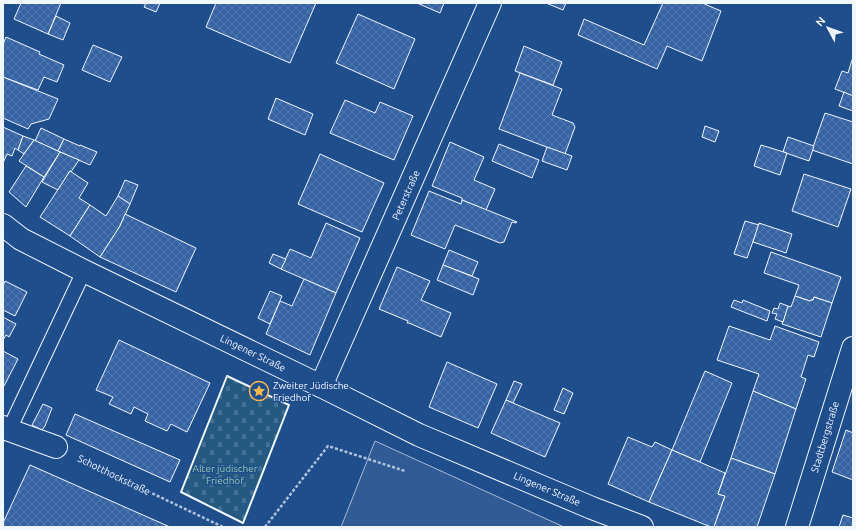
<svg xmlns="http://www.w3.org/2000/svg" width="856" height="530" font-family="Ubuntu,sans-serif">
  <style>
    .cemetery { fill: url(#cemetery-stones); stroke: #a8bbd7 }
    .parking { fill: #305b95; stroke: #a8bbd7 }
    .building { fill: url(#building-cross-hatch); stroke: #f2f6ff }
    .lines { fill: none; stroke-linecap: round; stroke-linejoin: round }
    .lane-casing { stroke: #f2f6ff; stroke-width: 16 }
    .street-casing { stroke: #f2f6ff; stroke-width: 24 }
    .path { stroke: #b3c4dc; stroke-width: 2.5; stroke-dasharray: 3 2; stroke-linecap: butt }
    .lane { stroke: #1f4e8c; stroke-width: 14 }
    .street { stroke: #1f4e8c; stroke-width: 22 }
    .wall { stroke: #f2f6ff; stroke-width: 2 }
    .labels { text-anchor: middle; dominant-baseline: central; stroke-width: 3; stroke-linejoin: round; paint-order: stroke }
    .street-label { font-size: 10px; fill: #f2f6ff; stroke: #1f4e8c }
    .poi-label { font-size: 10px; fill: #f2f6ff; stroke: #1f4e8c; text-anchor: start }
    .park-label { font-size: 10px; fill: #97c8a6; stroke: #1f4e8c }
  </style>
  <defs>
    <pattern id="cemetery-stones" width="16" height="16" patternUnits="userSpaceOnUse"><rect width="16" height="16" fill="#245a82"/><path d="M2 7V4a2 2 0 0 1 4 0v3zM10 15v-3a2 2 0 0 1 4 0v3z" fill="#447295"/></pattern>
    <pattern id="building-cross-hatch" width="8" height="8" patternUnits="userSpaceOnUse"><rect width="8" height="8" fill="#3563a3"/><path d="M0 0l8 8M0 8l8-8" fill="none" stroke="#537ab1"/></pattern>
  </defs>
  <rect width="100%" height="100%" fill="#1f4e8c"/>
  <path class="cemetery" d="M227 376 289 405 243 523 181 492Z"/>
  <path class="parking" d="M375 441 564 527H341Z"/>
  <g class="building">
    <path d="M21 3H61L48 34 14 19Z"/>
    <path d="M146 3H160L156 12 144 7Z"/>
    <path d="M216 3H316L290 63 206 27Z"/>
    <path d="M417 3H444L440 13Z"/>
    <path d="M546 3H566L563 10Z"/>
    <path d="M663 3H702L721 11 702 61 667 46 657 69 578 35 584 19 644 45Z"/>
    <path d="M358 14 415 39 394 89 336 63Z"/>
    <path d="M56 16 70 23 63 40 48 34Z"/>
    <path d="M6 37 40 52 39 54 64 65 57 82 44 77 38 90 3 77V44Z"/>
    <path d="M93 45 122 57 110 82 82 70Z"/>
    <path d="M524 46 562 62 553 85 515 71Z"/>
    <path d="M853 57V96L835 89 842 71 848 73Z"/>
    <path d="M520 73 562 89 552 115 573 123 575 127 565 154 499 129Z"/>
    <path d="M3 77 58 99 49 119 31 124 28 129 3 118Z"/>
    <path d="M844 92 853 96V111L839 106Z"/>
    <path d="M276 98 313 114 305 135 268 119Z"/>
    <path d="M345 100 375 113 380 102 413 116 394 160 330 133Z"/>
    <path d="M825 113 853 122V164L812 150Z"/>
    <path d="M705 126 719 131 715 142 702 137Z"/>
    <path d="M3 127 23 136 18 150 15 148 12 156 7 154 3 163Z"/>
    <path d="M41 128 64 139 58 151 35 141Z"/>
    <path d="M23 136 34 140 24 154 18 150Z"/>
    <path d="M788 137 814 146 809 161 783 152Z"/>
    <path d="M64 139 80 146V145L97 152 90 165 58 151Z"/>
    <path d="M34 140 60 152 44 177 19 161Z"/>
    <path d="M450 142 484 157 474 180 495 189 486 210 462 200V198L432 186Z"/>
    <path d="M499 144 539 160 532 178 492 161Z"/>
    <path d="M761 145 787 153 780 175 754 166Z"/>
    <path d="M547 147 572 156 567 170 542 161Z"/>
    <path d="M60 152 79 160 71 172 70 171 58 190 42 182Z"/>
    <path d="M320 154 384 183 362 232 298 204Z"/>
    <path d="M26 166 44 177 26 207 9 192Z"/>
    <path d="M70 171 88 183 79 198 90 205 70 236 40 217Z"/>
    <path d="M804 174 851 189 838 227 792 211Z"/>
    <path d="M125 180 138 185 130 204 118 196Z"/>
    <path d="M429 191 461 204 462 200 517 222 516 223 512 222 504 242 500 243 455 225 445 249 411 235Z"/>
    <path d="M118 196 130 204 120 226 100 257 70 236 90 205 106 216Z"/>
    <path d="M125 214 196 248 176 292 100 257 120 226Z"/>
    <path d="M745 221 759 225 747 258 734 254Z"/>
    <path d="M326 223 360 238 336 293 281 269 290 249 311 258Z"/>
    <path d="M759 223 792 234 786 253 753 242Z"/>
    <path d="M449 250 478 262 472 276 443 265Z"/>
    <path d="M771 252 841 277 832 303 814 297 813 300H811L810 301 795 296 799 285 764 273Z"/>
    <path d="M273 254 286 259 281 269 269 263Z"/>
    <path d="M443 265 479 279 473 295 437 280Z"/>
    <path d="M397 267 430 281 421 300 451 313 441 337 409 323H407L408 321 379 309Z"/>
    <path d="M304 279 336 293 310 355 266 334 280 301 292 306Z"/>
    <path d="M5 281 27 292 15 316 3 310V285Z"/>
    <path d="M270 291 282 296 270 324 258 318Z"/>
    <path d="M795 296 810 301 811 300H813L814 297 832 303 821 337 782 324 788 306 791 307Z"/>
    <path d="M734 300 742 303 743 300 770 311 767 321 731 307Z"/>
    <path d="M780 303 788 306 783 322 775 319 777 314 772 313 774 308 778 309Z"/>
    <path d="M3 317 16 324 9 337 6 335 3 340Z"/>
    <path d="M729 326 770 340 775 326 819 342 814 357 808 355 801 377 806 379 796 409 753 391 759 374 717 360Z"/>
    <path d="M119 340 210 383 187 432 171 424 167 431 145 421 148 414 134 407 131 414 109 404 113 397 96 390Z"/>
    <path d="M3 351 18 359 4 386H3Z"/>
    <path d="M447 362 497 384 478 428 429 407Z"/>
    <path d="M705 371 732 383 700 462 672 450Z"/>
    <path d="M514 381 522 384 513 403 506 400Z"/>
    <path d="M563 388 573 393 564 414 554 410Z"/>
    <path d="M753 391 796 409 775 474 731 458Z"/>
    <path d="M506 400 560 423 545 457 491 433Z"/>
    <path d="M43 404 52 408 45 426 42 430 32 425Z"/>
    <path d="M75 414 180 460 170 482 66 435Z"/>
    <path d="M846 430 853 433V480L832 472Z"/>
    <path d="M628 437 652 447 655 442 672 450 649 502 608 484Z"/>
    <path d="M672 450 725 473 718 494 725 496 714 527H711L649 502Z"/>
    <path d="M731 458 775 474 757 527H714L725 496 718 494Z"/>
    <path d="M30 465 170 527H3V523Z"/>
    <path d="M843 515 853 518V527H839Z"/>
  </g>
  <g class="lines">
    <g class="lane-casing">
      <path id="lane" d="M9 430 84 271"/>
    </g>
    <g class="street-casing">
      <g id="street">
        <path d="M3 225 21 239 84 271 321 386 419 435 592 508 642 527"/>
        <path d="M321 386 490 3"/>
        <path d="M3 427 9 430 56 447"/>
        <path d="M797 527 853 348"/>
      </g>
    </g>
    <g class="path">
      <path d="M80 459 223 527"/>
      <path d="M265 527 328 446 405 471"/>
    </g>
    <use href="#lane" class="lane"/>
    <use href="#street" class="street"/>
    <path class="wall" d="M227 376 289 405 243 523 181 492Z"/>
  </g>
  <defs>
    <g id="sight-ring" transform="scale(1)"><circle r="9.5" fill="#1f4e8c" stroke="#ffb74d" stroke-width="1.5"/><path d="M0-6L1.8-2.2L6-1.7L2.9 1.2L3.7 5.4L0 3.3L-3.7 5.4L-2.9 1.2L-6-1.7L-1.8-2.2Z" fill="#ffb74d"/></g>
  </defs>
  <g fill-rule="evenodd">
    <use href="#sight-ring" x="259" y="391"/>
  </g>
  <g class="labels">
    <g class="street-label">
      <text transform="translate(406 195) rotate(-66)">Peterstraße</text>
      <text transform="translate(253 353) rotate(26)">Lingener Straße</text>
      <text transform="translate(825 437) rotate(-73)">Stadtbergstraße</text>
      <text transform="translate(114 475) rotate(26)">Schotthockstraße</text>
      <text transform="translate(547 489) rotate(23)">Lingener Straße</text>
    </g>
    <g class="poi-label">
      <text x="273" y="385">Zweiter Jüdische<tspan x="273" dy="12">Friedhof</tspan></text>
    </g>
    <g class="park-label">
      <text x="225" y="468">Alter jüdischer<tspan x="225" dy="12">Friedhof</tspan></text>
    </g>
  </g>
  <rect width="856" height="530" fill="none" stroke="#f2f6ff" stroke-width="8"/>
  <g transform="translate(828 28) rotate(311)" stroke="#1f4e8c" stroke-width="3" paint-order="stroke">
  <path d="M0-3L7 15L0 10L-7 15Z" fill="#f2f6ff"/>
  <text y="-6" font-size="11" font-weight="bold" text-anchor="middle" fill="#f2f6ff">N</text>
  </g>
</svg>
